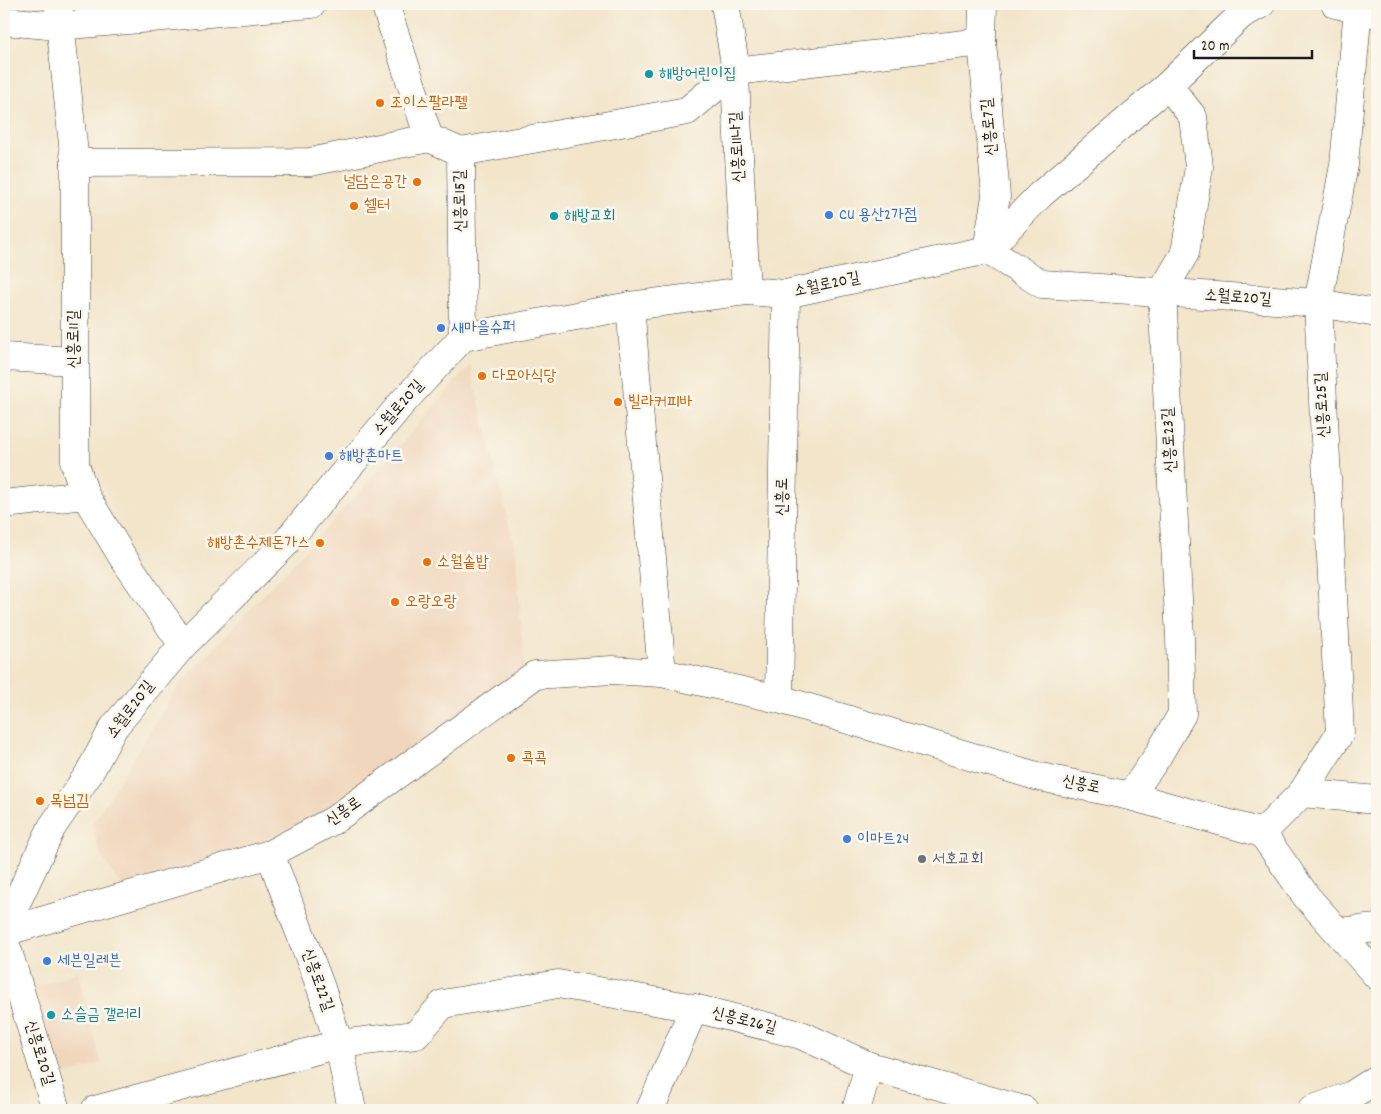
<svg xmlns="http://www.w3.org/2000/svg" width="1381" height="1114" font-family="Dekko,'Poor Story',sans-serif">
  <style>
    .built { fill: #f0d6bc }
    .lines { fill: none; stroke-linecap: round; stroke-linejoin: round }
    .minor-casing { stroke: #3c3a36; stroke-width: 29 }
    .minor { stroke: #fff; stroke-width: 28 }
    .culture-dot { fill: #0f9aa8; stroke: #fbf7ec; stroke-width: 2 }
    .food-dot { fill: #e8710a; stroke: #fbf7ec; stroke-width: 2 }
    .shop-dot { fill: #3f7fe0; stroke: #fbf7ec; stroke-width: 2 }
    .worship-dot { fill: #6b7280; stroke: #fbf7ec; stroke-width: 2 }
    .labels { text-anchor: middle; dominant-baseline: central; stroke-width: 5; stroke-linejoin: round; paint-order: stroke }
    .culture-label { font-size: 16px; fill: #0d838f; stroke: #fbf7ec; text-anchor: start }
    .food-label { font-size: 16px; fill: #c56008; stroke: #fbf7ec; text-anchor: start }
    .street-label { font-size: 16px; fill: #1c1c1c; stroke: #fbf7ec }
    .shop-label { font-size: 16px; fill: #366cbe; stroke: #fbf7ec; text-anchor: start }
    .worship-label { font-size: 16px; fill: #5b616d; stroke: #fbf7ec; text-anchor: start }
  </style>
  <rect width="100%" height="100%" fill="#fbf7ec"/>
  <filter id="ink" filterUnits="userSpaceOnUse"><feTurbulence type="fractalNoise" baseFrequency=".02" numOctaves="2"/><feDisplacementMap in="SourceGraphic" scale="10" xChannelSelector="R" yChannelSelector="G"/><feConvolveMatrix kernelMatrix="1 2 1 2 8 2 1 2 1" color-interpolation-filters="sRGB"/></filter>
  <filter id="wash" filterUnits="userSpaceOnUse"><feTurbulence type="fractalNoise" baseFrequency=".0096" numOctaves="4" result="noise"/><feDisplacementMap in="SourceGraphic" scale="20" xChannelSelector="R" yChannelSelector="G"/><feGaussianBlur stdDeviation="1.12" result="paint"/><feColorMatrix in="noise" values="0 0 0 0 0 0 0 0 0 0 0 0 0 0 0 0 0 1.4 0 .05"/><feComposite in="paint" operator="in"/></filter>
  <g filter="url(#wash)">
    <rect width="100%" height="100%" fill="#f2e5ca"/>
    <g class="built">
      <path d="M470 365 516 553 524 668 444 723 322 814 217 860 121 886 101 855 92 825 177 688 359 492Z"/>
      <path d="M78 972 101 1063 56 1078 30 988Z"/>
    </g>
  </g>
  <g filter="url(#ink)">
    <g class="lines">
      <g class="minor-casing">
        <g id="minor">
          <path d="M58 4 75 163V464L85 495 122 556 183 645"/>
          <path d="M385 4 429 138 461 152 463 337"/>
          <path d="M725 4 734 58 746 291"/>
          <path d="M983 4 982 42 996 196 987 250 1042 284 1318 303 1377 313"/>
          <path d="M1335 4 1377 14"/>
          <path d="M4 21 59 26 312 4"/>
          <path d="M461 152 687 111 735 71 982 42"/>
          <path d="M75 163 310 162 429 138"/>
          <path d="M630 306 662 673"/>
          <path d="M4 357 74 361"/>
          <path d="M4 504 85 495"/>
          <path d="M779 699 786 294"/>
          <path d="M1302 793 1377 800"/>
          <path d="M1130 796 1157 757 1182 714 1180 638 1162 292 1185 253 1199 167 1193 117 1168 85"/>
          <path d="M1262 833 1302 793 1340 733 1318 303 1344 165 1358 8"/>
          <path d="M270 854 321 988 339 1044 352 1110"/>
          <path d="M4 929 52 827 88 775 114 727 183 645 283 546 402 403 463 337 630 306 746 291 786 294 987 250 1040 195 1168 85 1241 15 1261 4"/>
          <path d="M4 932 270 854 334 820 535 675 612 670 662 673 779 699 1036 776 1130 796 1262 833 1306 896 1377 976"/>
          <path d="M1339 932 1377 928"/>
          <path d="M4 938 56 1110"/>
          <path d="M95 1110 339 1044 416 1035 443 1004 558 984 694 1008"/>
          <path d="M650 1110 694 1008 801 1035 869 1066 1024 1110"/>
          <path d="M856 1110 869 1066"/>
          <path d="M1311 1110 1352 1095 1377 1079"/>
        </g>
      </g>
      <use href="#minor" class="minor"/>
    </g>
  </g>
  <g class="culture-dot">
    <circle cx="649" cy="74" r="5"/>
    <circle cx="554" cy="216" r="5"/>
    <circle cx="51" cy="1015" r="5"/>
  </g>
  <g class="food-dot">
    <circle cx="380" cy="103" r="5"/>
    <circle cx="417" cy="182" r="5"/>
    <circle cx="354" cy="206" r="5"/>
    <circle cx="482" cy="376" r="5"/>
    <circle cx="618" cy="402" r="5"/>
    <circle cx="320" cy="543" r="5"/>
    <circle cx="427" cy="562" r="5"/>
    <circle cx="395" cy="602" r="5"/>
    <circle cx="511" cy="758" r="5"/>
    <circle cx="40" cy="801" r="5"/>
  </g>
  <g class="shop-dot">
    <circle cx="829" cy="215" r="5"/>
    <circle cx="441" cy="328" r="5"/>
    <circle cx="329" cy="456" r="5"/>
    <circle cx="847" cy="839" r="5"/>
    <circle cx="47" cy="961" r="5"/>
  </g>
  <circle class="worship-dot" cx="922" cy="859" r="5"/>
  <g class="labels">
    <g class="culture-label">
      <text x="659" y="74">해방어린이집</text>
      <text x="564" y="216">해방교회</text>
      <text x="61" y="1015">소슬금 갤러리</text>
    </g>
    <g class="food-label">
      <text x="390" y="103">조이스팔라펠</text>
      <text x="407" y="182" text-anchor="end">널담은공간</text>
      <text x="364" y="206">쉘터</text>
      <text x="492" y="376">다모아식당</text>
      <text x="628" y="402">빌라커피바</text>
      <text x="310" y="543" text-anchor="end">해방촌수제돈가스</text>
      <text x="437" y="562">소월솥밥</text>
      <text x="405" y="602">오랑오랑</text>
      <text x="521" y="758">콕콕</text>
      <text x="50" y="801">목넘김</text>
    </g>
    <g class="street-label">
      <text transform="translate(990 127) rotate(-95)">신흥로7길</text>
      <text transform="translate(738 147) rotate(-93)">신흥로11나길</text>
      <text transform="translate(461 201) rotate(-91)">신흥로15길</text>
      <text transform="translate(827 285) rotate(-12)">소월로20길</text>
      <text transform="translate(1238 298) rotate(4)">소월로20길</text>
      <text transform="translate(74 339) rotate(-90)">신흥로11길</text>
      <text transform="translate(1323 405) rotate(-93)">신흥로25길</text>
      <text transform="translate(399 408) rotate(-49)">소월로20길</text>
      <text transform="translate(1170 440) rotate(-93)">신흥로23길</text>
      <text transform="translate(783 497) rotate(-89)">신흥로</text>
      <text transform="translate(131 710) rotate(-53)">소월로20길</text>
      <text transform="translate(1081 785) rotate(12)">신흥로</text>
      <text transform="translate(344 812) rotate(-34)">신흥로</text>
      <text transform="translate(317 980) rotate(70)">신흥로22길</text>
      <text transform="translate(744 1021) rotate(14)">신흥로26길</text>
      <text transform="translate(39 1053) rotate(73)">신흥로20길</text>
    </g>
    <g class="shop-label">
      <text x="839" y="215">CU 용산2가점</text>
      <text x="451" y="328">새마을슈퍼</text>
      <text x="339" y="456">해방촌마트</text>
      <text x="857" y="839">이마트24</text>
      <text x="57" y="961">세븐일레븐</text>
    </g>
    <g class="worship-label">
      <text x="932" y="859">서호교회</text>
    </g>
  </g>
  <rect width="1381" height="1114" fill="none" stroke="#fbf7ec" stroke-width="20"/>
  <path d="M1194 50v8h118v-8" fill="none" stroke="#1c1c1c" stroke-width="2.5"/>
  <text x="1201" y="50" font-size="15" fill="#1c1c1c" stroke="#fbf7ec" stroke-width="4" paint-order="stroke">20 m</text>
</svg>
